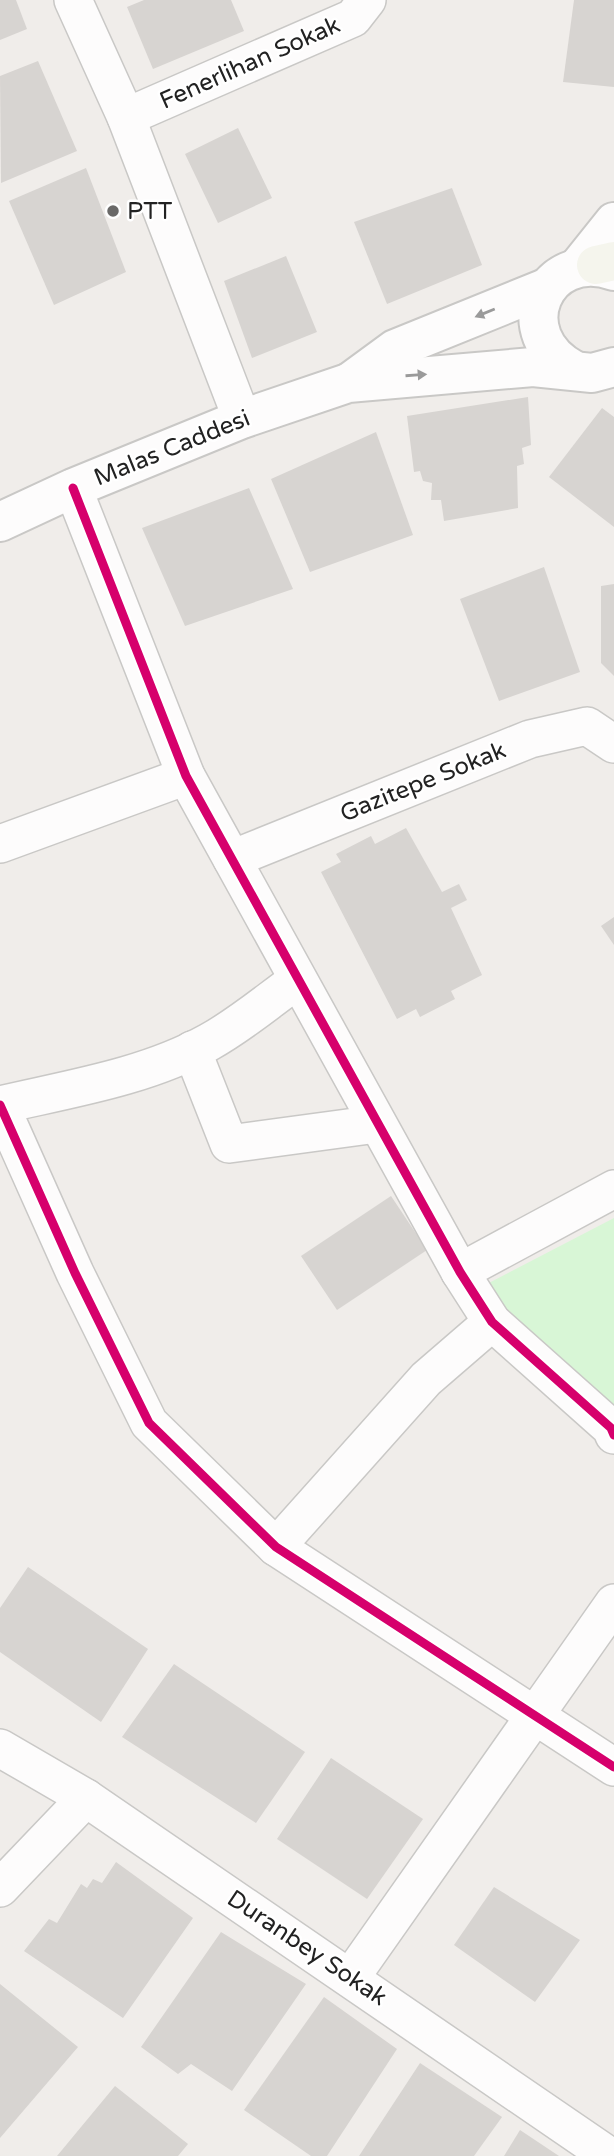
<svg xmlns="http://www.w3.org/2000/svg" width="614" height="2156" font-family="'Varela Round',sans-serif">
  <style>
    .park { fill: #d8f6d6 }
    .building { fill: #d7d4d1 }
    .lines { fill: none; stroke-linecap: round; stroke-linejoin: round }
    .minor-casing { stroke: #c9c8c6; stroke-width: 40 }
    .tertiary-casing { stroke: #c9c8c6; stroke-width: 42 }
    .secondary-casing { stroke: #9a9a80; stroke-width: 42 }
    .minor { stroke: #fdfcfc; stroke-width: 37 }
    .tertiary { stroke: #fdfcfc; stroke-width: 38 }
    .secondary { stroke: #f5f5ed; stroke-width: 38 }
    .cycleway-casing { stroke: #fff; stroke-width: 13 }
    .cycleway { stroke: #d6006c; stroke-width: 9 }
    .oneway { fill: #9a9a9a }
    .poi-dot { fill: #6a6968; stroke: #fff; stroke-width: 2.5 }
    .labels { text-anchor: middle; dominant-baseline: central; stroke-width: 5; stroke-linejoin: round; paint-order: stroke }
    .street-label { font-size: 24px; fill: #222; stroke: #fff }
    .poi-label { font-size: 24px; fill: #222; stroke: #fff; text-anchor: start }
  </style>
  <rect width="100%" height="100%" fill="#f0edea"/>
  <path class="park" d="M614 1218V1408L568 1375 483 1286Z"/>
  <g class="building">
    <path d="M0 0H16L27 29 0 40Z"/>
    <path d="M144 0H231L244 31 153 69 127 7Z"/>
    <path d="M574 0H614V87L563 82Z"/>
    <path d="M38 61 77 151 1 183 0 76Z"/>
    <path d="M238 128 272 198 218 223 185 154Z"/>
    <path d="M86 168 126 272 54 305 9 201Z"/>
    <path d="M452 188 482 265 387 304 354 222Z"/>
    <path d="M286 256 317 332 252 358 224 281Z"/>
    <path d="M528 397 531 445 522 448 524 464 517 466 518 508 444 521 441 500H431L432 483 423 481 420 471 414 472 407 416Z"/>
    <path d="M602 408 614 417V527L549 477Z"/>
    <path d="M376 432 413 535 310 572 271 479Z"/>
    <path d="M249 488 293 589 185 626 142 528Z"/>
    <path d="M544 567 580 672 499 701 460 599Z"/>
    <path d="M614 584V676L601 663V586Z"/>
    <path d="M406 828 442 892 459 884 467 900 451 908 482 975 451 991 455 999 420 1017 416 1009 397 1019 321 872 341 862 336 854 371 836 375 844Z"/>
    <path d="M614 917V945L601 926Z"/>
    <path d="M391 1196 427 1250 337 1310 301 1256Z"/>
    <path d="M28 1567 148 1649 101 1722 0 1652V1608Z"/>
    <path d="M174 1664 305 1752 256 1823 122 1737Z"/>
    <path d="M331 1758 423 1819 367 1899 277 1839Z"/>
    <path d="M116 1862 193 1918 123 2018 24 1951 49 1919 57 1923 81 1884 87 1888 93 1879 102 1883Z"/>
    <path d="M494 1887 580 1940 535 2002 454 1945Z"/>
    <path d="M221 1932 306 1984 232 2091 191 2064 178 2074 141 2047Z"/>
    <path d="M0 1984 78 2047 0 2138Z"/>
    <path d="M324 1997 397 2049 327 2156H311L244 2110Z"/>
    <path d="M420 2063 502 2117 474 2156H359Z"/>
    <path d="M115 2086 188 2144 178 2156H57Z"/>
    <path d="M520 2130 559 2156H504Z"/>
  </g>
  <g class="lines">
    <g class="minor-casing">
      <g id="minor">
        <path d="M73 0 126 117 242 419"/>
        <path d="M126 117 353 18 367 0"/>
        <path d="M73 488 186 776 460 1272 492 1322 611 1428 614 1435"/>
        <path d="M0 844 186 776"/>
        <path d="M232 859 530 739 587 726 614 744"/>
        <path d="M192 1050 229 1144 377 1124"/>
        <path d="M0 1105 75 1273 149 1423 276 1547 614 1767"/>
        <path d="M0 1105C69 1089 146 1077 209 1042 240 1025 268 1001 296 981"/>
        <path d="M460 1272 614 1189"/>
        <path d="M276 1547 426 1379 492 1322"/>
        <path d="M0 1748 86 1798 609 2156"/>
        <path d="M0 1888 86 1798"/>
        <path d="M351 1977 614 1603"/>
      </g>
    </g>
    <g class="tertiary-casing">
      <g id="tertiary">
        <path d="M578 267 614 222"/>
        <path d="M574 370C507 335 543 247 614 271"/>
        <path d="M350 382 395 349 548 287"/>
        <path d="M0 522 73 488 242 419 348 383 533 367 592 373 614 367"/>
      </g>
    </g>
    <g class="secondary-casing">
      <path id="secondary" d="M596 265 614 261"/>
    </g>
    <use href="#minor" class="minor"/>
    <use href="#tertiary" class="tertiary"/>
    <use href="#secondary" class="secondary"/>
    <g class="cycleway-casing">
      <g id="cycleway">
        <path d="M73 488 186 776 460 1272 492 1322 611 1428 614 1435"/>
        <path d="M0 1105 75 1273 149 1423 276 1547 614 1767"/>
      </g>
    </g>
    <use href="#cycleway" class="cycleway"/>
  </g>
  <defs><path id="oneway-solid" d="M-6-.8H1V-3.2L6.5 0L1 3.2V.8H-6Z" transform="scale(1.75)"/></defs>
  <g class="oneway">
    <use href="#oneway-solid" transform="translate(485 313) rotate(158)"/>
    <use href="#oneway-solid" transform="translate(416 375) rotate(-4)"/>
  </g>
  <circle class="poi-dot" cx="113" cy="211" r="7"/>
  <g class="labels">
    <g class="street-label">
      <text transform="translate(250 63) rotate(-24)">Fenerlihan Sokak</text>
      <text transform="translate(172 448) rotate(-22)">Malas Caddesi</text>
      <text transform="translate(423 782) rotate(-22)">Gazitepe Sokak</text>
      <text transform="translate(307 1948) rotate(34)">Duranbey Sokak</text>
    </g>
    <g class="poi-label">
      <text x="127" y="211">PTT</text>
    </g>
  </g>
</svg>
